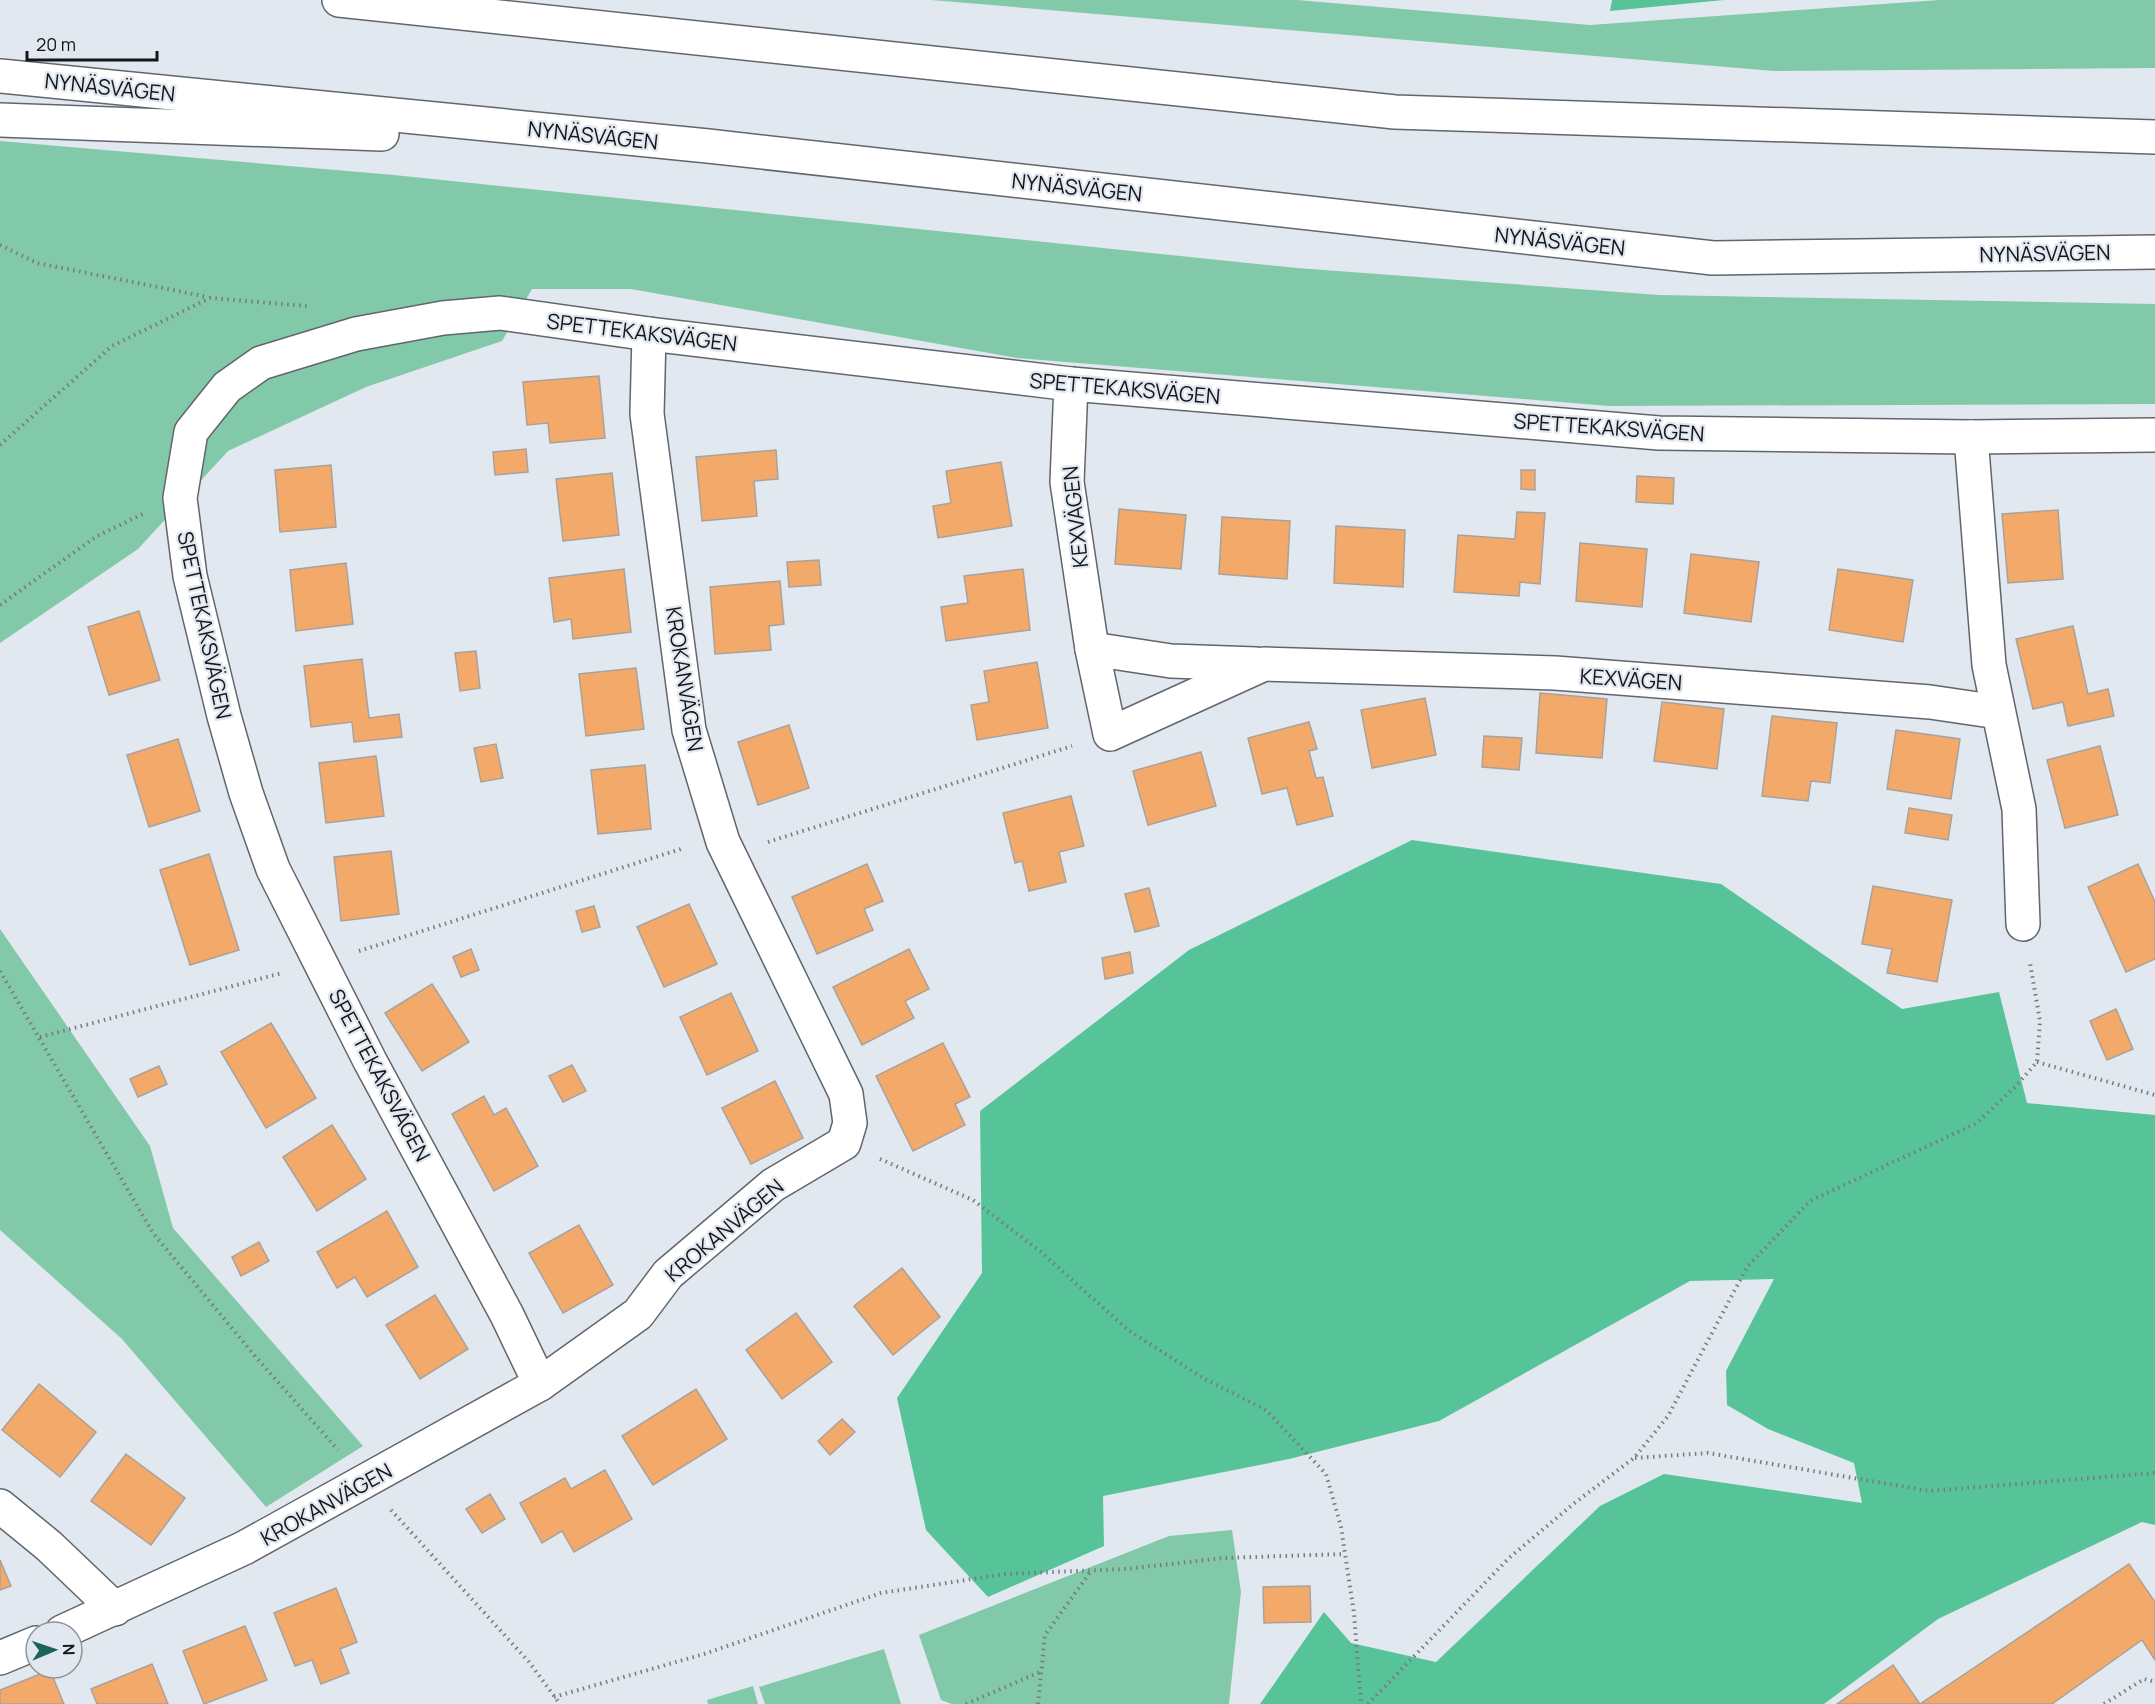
<svg xmlns="http://www.w3.org/2000/svg" width="2155" height="1704" font-family="Manrope,sans-serif">
  <style>
    .green { fill: #82c9a9 }
    .forest { fill: #57c398 }
    .building { fill: #f3a969; stroke: #a9a29c; stroke-width: 1.5 }
    .lines { fill: none; stroke-linecap: round; stroke-linejoin: round }
    .minor-casing { stroke: #61666c; stroke-width: 36 }
    .highway-casing { stroke: #61666c; stroke-width: 36 }
    .path { stroke: #777a80; stroke-width: 4; stroke-dasharray: 1.5 4.5; stroke-linecap: butt }
    .minor { stroke: #fff; stroke-width: 33 }
    .highway { stroke: #fff; stroke-width: 33 }
    .labels { text-anchor: middle; dominant-baseline: central; stroke-width: 4.5; stroke-linejoin: round; paint-order: stroke }
    .street-label { font-size: 21px; fill: #141619; stroke: #e2e8f0 }
  </style>
  <rect width="100%" height="100%" fill="#e2e8f0"/>
  <g class="green">
    <path d="M931 0H1297L1590 25 1939 0H2155V68L1774 71Z"/>
    <path d="M0 141 394 175 1297 268 1659 295 2155 304V404L1609 406 1017 358 631 289H532L502 341 366 387 228 451 138 549 0 643Z"/>
    <path d="M0 929 150 1146 173 1228 363 1446 266 1507 122 1339 0 1230Z"/>
    <path d="M1232 1530 1241 1592 1229 1704H952L941 1700 919 1635 1169 1536Z"/>
    <path d="M884 1649 901 1704H765L759 1687Z"/>
    <path d="M753 1686 758 1704H708L707 1700Z"/>
  </g>
  <g class="forest">
    <path d="M1612 0H1724L1610 11Z"/>
    <path d="M1412 840 1721 884 1902 1009 1999 992 2027 1103 2155 1115V1525L2142 1522 1938 1619 1824 1704H1260L1324 1612 1351 1643 1436 1662 1600 1506 1664 1474 1862 1503 1854 1463 1768 1429 1727 1405 1726 1371 1774 1279 1690 1281 1439 1421 1289 1459 1103 1496 1104 1546 988 1597 926 1530 897 1398 982 1273 980 1111 1189 950Z"/>
  </g>
  <g class="building">
    <path d="M599 376 605 438 550 443 548 423 527 425 523 382Z"/>
    <path d="M526 449 528 472 495 475 493 452Z"/>
    <path d="M776 450 778 479 754 481 757 516 702 521 696 457Z"/>
    <path d="M1001 462 1012 526 938 538 933 506 951 503 946 471Z"/>
    <path d="M331 465 336 527 280 532 275 470Z"/>
    <path d="M1521 470H1535V490L1521 489Z"/>
    <path d="M612 473 619 535 563 541 556 479Z"/>
    <path d="M1637 476 1674 478 1673 504 1636 502Z"/>
    <path d="M1119 509 1186 515 1181 569 1115 564Z"/>
    <path d="M2058 510 2063 579 2008 583 2002 514Z"/>
    <path d="M1517 512 1545 513 1540 584 1520 582 1519 596 1454 592 1458 535 1515 539Z"/>
    <path d="M1222 517 1290 521 1287 579 1219 574Z"/>
    <path d="M1336 526 1405 530 1403 587 1334 583Z"/>
    <path d="M1580 543 1647 549 1642 607 1576 601Z"/>
    <path d="M1691 554 1759 562 1751 622 1684 613Z"/>
    <path d="M819 560 821 585 789 587 787 562Z"/>
    <path d="M346 563 353 624 296 631 290 570Z"/>
    <path d="M624 569 631 632 573 639 571 619 554 622 549 578Z"/>
    <path d="M1023 569 1030 630 946 641 941 607 968 603 964 576Z"/>
    <path d="M1838 569 1913 580 1903 642 1829 630Z"/>
    <path d="M780 581 784 624 769 626 771 650 715 654 710 587Z"/>
    <path d="M139 611 160 680 109 695 88 627Z"/>
    <path d="M2073 626 2088 694 2108 689 2114 716 2068 726 2063 702 2033 709 2016 639Z"/>
    <path d="M476 651 480 688 460 691 455 653Z"/>
    <path d="M362 659 369 718 399 714 402 737 354 742 352 722 311 727 304 666Z"/>
    <path d="M1037 662 1048 728 977 740 971 705 989 702 984 671Z"/>
    <path d="M636 668 644 729 586 736 579 674Z"/>
    <path d="M1540 693 1607 699 1602 758 1536 753Z"/>
    <path d="M1425 698 1436 755 1372 768 1361 710Z"/>
    <path d="M1662 702 1724 709 1717 769 1654 761Z"/>
    <path d="M1772 716 1837 723 1830 783 1811 781 1808 801 1762 796Z"/>
    <path d="M1309 722 1317 749 1309 751 1316 778 1323 777 1333 816 1297 825 1287 788 1262 794 1248 738Z"/>
    <path d="M789 725 809 788 758 805 738 742Z"/>
    <path d="M1896 730 1960 739 1951 799 1887 789Z"/>
    <path d="M1484 736 1522 738 1519 770 1482 767Z"/>
    <path d="M178 739 200 811 149 827 127 755Z"/>
    <path d="M496 744 503 778 481 782 474 748Z"/>
    <path d="M2100 746 2118 815 2065 828 2047 760Z"/>
    <path d="M1201 752 1216 806 1148 825 1133 771Z"/>
    <path d="M376 756 384 816 326 823 319 763Z"/>
    <path d="M645 765 651 829 598 834 591 770Z"/>
    <path d="M1071 796 1084 846 1059 852 1066 882 1029 891 1022 861 1015 863 1003 813Z"/>
    <path d="M1909 808 1952 815 1948 840 1905 833Z"/>
    <path d="M391 851 399 914 341 921 334 857Z"/>
    <path d="M209 854 239 950 190 965 160 870Z"/>
    <path d="M867 864 883 901 864 909 873 930 817 954 792 897Z"/>
    <path d="M2138 864 2155 902V959L2126 972 2088 887Z"/>
    <path d="M1873 886 1952 900 1937 982 1887 973 1892 949 1862 944Z"/>
    <path d="M1149 888 1159 926 1135 932 1125 894Z"/>
    <path d="M689 904 717 964 664 987 637 927Z"/>
    <path d="M594 906 600 927 582 932 576 911Z"/>
    <path d="M471 949 479 970 461 977 453 957Z"/>
    <path d="M909 949 929 989 905 1001 914 1018 862 1045 833 987Z"/>
    <path d="M1130 952 1133 973 1105 979 1102 958Z"/>
    <path d="M432 984 469 1042 422 1071 385 1013Z"/>
    <path d="M731 993 758 1051 707 1075 680 1017Z"/>
    <path d="M2116 1009 2133 1049 2107 1060 2090 1021Z"/>
    <path d="M271 1023 316 1098 266 1128 221 1052Z"/>
    <path d="M943 1043 970 1097 955 1104 965 1125 913 1151 876 1076Z"/>
    <path d="M572 1065 586 1091 563 1102 549 1076Z"/>
    <path d="M159 1066 167 1084 138 1097 130 1079Z"/>
    <path d="M775 1081 803 1138 751 1164 722 1108Z"/>
    <path d="M484 1096 494 1115 506 1108 538 1166 494 1191 452 1114Z"/>
    <path d="M332 1125 366 1179 317 1211 283 1157Z"/>
    <path d="M387 1211 418 1267 367 1297 355 1277 337 1288 317 1252Z"/>
    <path d="M579 1225 613 1285 563 1313 529 1253Z"/>
    <path d="M259 1242 269 1261 241 1276 232 1257Z"/>
    <path d="M902 1268 940 1317 893 1355 854 1306Z"/>
    <path d="M435 1295 468 1349 420 1379 386 1325Z"/>
    <path d="M796 1313 832 1362 782 1399 746 1350Z"/>
    <path d="M39 1384 96 1432 60 1477 2 1430Z"/>
    <path d="M696 1389 727 1439 653 1485 622 1436Z"/>
    <path d="M842 1419 855 1432 830 1455 818 1441Z"/>
    <path d="M126 1454 185 1498 151 1545 91 1501Z"/>
    <path d="M605 1470 632 1519 574 1552 562 1531 542 1543 520 1503 565 1478 571 1489Z"/>
    <path d="M490 1494 505 1519 482 1533 466 1509Z"/>
    <path d="M0 1560 11 1586 0 1590Z"/>
    <path d="M2129 1564 2155 1602V1660L2142 1640 2052 1704H1920Z"/>
    <path d="M1310 1586 1311 1622 1264 1623 1263 1587Z"/>
    <path d="M336 1588 357 1642 340 1649 349 1673 321 1684 312 1660 295 1666 274 1613Z"/>
    <path d="M245 1626 267 1680 204 1704 183 1651Z"/>
    <path d="M152 1664 168 1704H97L91 1689Z"/>
    <path d="M1893 1665 1920 1704H1837Z"/>
    <path d="M50 1670 64 1704H0V1690Z"/>
  </g>
  <g class="lines">
    <g class="minor-casing">
      <g id="minor">
        <path d="M1071 384 1067 482 1092 649 1110 734 1264 664 1555 673 1930 702 1998 712"/>
        <path d="M1971 437 1989 665 2019 809 2023 924"/>
        <path d="M1092 649 1171 661 1256 664"/>
        <path d="M540 1384 507 1315 370 1061 273 869 246 793 224 716 190 576 180 498 191 432 227 387 261 363 356 334 443 318 500 313 649 334 1071 384 1659 433 1971 437 2155 435"/>
        <path d="M0 1506 49 1546 115 1609"/>
        <path d="M62 1632 244 1548 540 1384 638 1314 668 1274 773 1185 844 1143 850 1123 846 1094 723 842 689 730 647 414 649 334"/>
        <path d="M0 1658 36 1643"/>
      </g>
    </g>
    <g class="highway-casing">
      <g id="highway">
        <path d="M339 0 1395 112 2155 137"/>
        <path d="M0 76 708 146 1713 258 2155 252"/>
        <path d="M0 120 382 134"/>
      </g>
    </g>
    <g class="path">
      <path d="M0 245 37 263 208 297"/>
      <path d="M0 445 112 346 210 298 307 306"/>
      <path d="M0 605 97 536 143 514"/>
      <path d="M768 842 1072 746"/>
      <path d="M359 951 684 848"/>
      <path d="M0 971 153 1233 255 1356 338 1450"/>
      <path d="M40 1037 282 973"/>
      <path d="M2037 1062 2155 1095"/>
      <path d="M880 1159 973 1200 1041 1252 1128 1330 1203 1378 1266 1410 1326 1474 1341 1527 1354 1613 1361 1704"/>
      <path d="M1635 1458 1708 1453 1929 1491 2155 1473"/>
      <path d="M391 1510 529 1662 560 1704"/>
      <path d="M554 1697 704 1654 881 1593 1005 1574 1126 1569 1224 1558 1345 1554"/>
      <path d="M966 1704 1040 1672"/>
      <path d="M1038 1704 1045 1635 1091 1571"/>
      <path d="M1368 1704 1509 1558 1572 1505 1634 1458 1668 1416 1747 1267 1810 1201 1977 1123 2016 1086 2037 1062 2040 1021 2030 963"/>
      <path d="M2104 1704 2144 1679 2155 1682"/>
    </g>
    <use href="#minor" class="minor"/>
    <use href="#highway" class="highway"/>
  </g>
  <g class="labels">
    <g class="street-label">
      <text transform="translate(110 87) rotate(6)">NYNÄSVÄGEN</text>
      <text transform="translate(593 135) rotate(6)">NYNÄSVÄGEN</text>
      <text transform="translate(1077 187) rotate(6)">NYNÄSVÄGEN</text>
      <text transform="translate(1560 241) rotate(6)">NYNÄSVÄGEN</text>
      <text transform="translate(2045 253) rotate(-1)">NYNÄSVÄGEN</text>
      <text transform="translate(642 332) rotate(7)">SPETTEKAKSVÄGEN</text>
      <text transform="translate(1125 388) rotate(5)">SPETTEKAKSVÄGEN</text>
      <text transform="translate(1609 427) rotate(4)">SPETTEKAKSVÄGEN</text>
      <text transform="translate(1075 517) rotate(-96)">KEXVÄGEN</text>
      <text transform="translate(205 625) rotate(78)">SPETTEKAKSVÄGEN</text>
      <text transform="translate(685 679) rotate(81)">KROKANVÄGEN</text>
      <text transform="translate(1631 679) rotate(4)">KEXVÄGEN</text>
      <text transform="translate(380 1075) rotate(62)">SPETTEKAKSVÄGEN</text>
      <text transform="translate(724 1230) rotate(-40)">KROKANVÄGEN</text>
      <text transform="translate(326 1504) rotate(-29)">KROKANVÄGEN</text>
    </g>
  </g>
  <g transform="translate(54 1650) rotate(88)"><circle r="28" fill="#e2e8f0" stroke="#90949a" stroke-width="1.5"/>
  <path d="M0-4.5L10 22L0 15L-10 22Z" fill="#1b645a"/>
  <text y="-9" font-size="16" font-weight="bold" text-anchor="middle" fill="#141619">N</text>
  </g>
  <path d="M27 51v9h130v-9" fill="none" stroke="#141619" stroke-width="3"/>
  <text x="36" y="51" font-size="18" fill="#141619" stroke="#e2e8f0" stroke-width="4.5" paint-order="stroke">20 m</text>
</svg>
